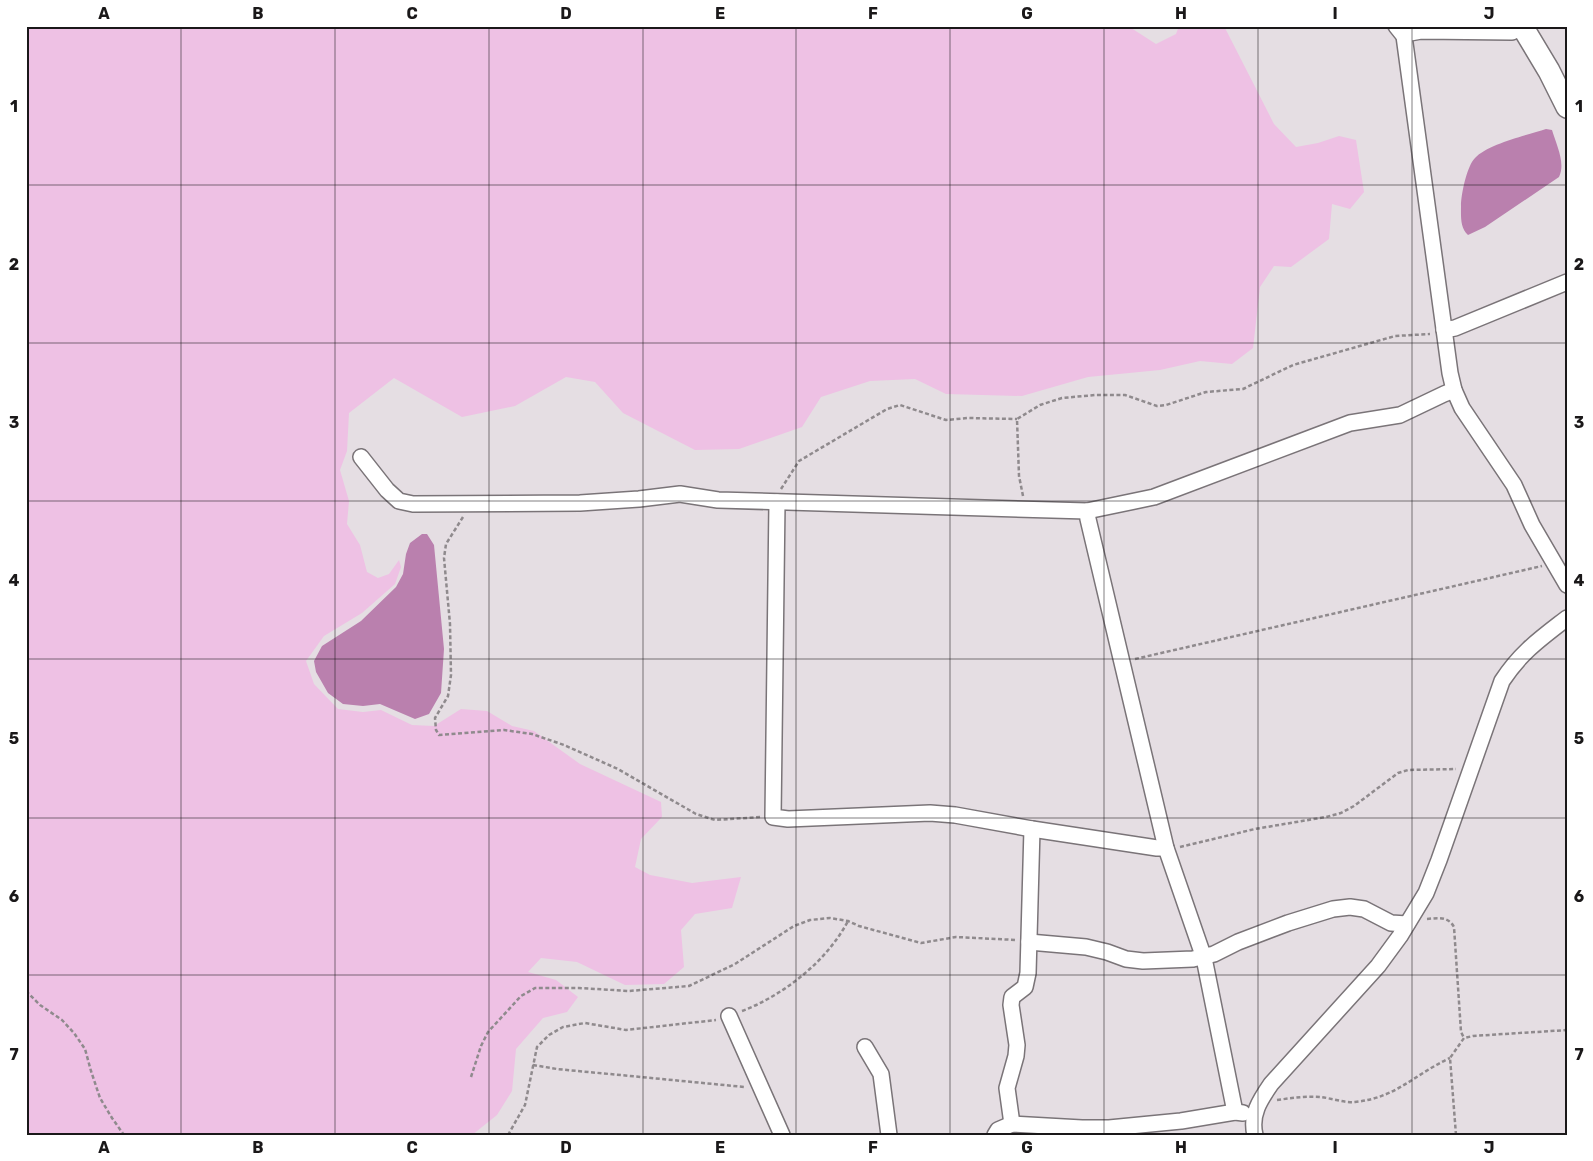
<svg xmlns="http://www.w3.org/2000/svg" width="1593" height="1161" font-family="Rubik,sans-serif">
  <style>
    .green { fill: #eec1e4 }
    .water { fill: #ba80ae }
    .lines { fill: none; stroke-linecap: round; stroke-linejoin: round }
    .minor-casing { stroke: #7a7478; stroke-width: 18 }
    .secondary-casing { stroke: #7a7478; stroke-width: 24 }
    .path { stroke: #8f8a8d; stroke-width: 2.5; stroke-dasharray: 4 2.5; stroke-linecap: butt }
    .minor { stroke: #fff; stroke-width: 15 }
    .secondary { stroke: #fff; stroke-width: 21 }
    .grid { fill: none; stroke: #1a1819; stroke-width: 1; stroke-opacity: 0.55 }
    .neatline { fill: none; stroke: #1a1819; stroke-width: 2 }
    .grid-label { font-size: 16px; text-anchor: middle; font-weight: bold; fill: #1a1819 }
  </style>
  <rect width="100%" height="100%" fill="#e5dee3"/>
  <path class="green" d="M26 26H1128L1156 44 1176 34 1179 26H1224L1274 124 1296 147 1318 143 1339 136 1356 140 1364 192 1350 209 1332 204 1329 239 1291 267 1274 266 1260 287 1253 348 1232 364 1200 361 1160 370 1088 377 1022 396 946 394 915 379 870 381 821 397 802 427 739 449 695 450 623 413 595 382 566 377 515 406 462 417 394 378 349 413 347 451 340 470 349 501 347 524 360 545 367 572 378 578 389 574 399 560 401 567 395 584 362 613 324 636 306 661 314 684 338 709 363 712 381 710 412 725 434 726 461 709 487 711 512 726 534 731 580 764 661 802 662 817 641 839 635 867 650 875 692 883 741 877 732 908 695 914 681 930 684 967 664 984 625 985 577 962 541 958 528 972 556 980 578 997 567 1012 543 1018 516 1049 512 1091 497 1115 472 1135H26Z"/>
  <g class="water">
    <path d="M1546 129 1552 130C1556 144 1566 163 1559 177L1485 227 1468 235C1460 228 1461 216 1461 206 1461 194 1467 166 1475 158 1488 144 1528 135 1546 129Z"/>
    <path d="M422 534H427L434 545 444 649 441 693 429 714 415 719 380 704 363 706 343 704 328 693 316 672 314 661 322 646 361 621 396 587 403 574 406 554 410 543Z"/>
  </g>
  <g class="lines">
    <g class="minor-casing">
      <g id="minor">
        <path d="M1396 26 1404 36 1450 373 1454 390 1462 408 1514 485 1532 525 1567 585"/>
        <path d="M1404 36 1410 33 1421 31 1512 32 1522 27"/>
        <path d="M1444 330 1455 328 1567 282"/>
        <path d="M361 457 387 490 399 501 413 504 580 503 639 499 680 494 718 500 1087 511 1154 497 1350 423 1400 415 1444 394 1454 390"/>
        <path d="M777 502 773 817 788 819 930 813 955 815 1032 829 1157 848H1166"/>
        <path d="M1087 511 1088 519 1166 848 1204 958 1235 1112"/>
        <path d="M1029 942 1086 947 1107 952 1126 959 1143 961 1193 959 1214 954 1238 942 1288 923 1333 909 1350 907 1364 909 1391 923 1407 924"/>
        <path d="M729 1016 782 1135"/>
        <path d="M865 1047 881 1074 889 1135"/>
        <path d="M1012 1124 1007 1088 1016 1056 1017 1045 1011 1005 1012 997 1025 987 1028 973 1032 829"/>
        <path d="M995 1135 998 1130 1012 1124 1082 1128H1109L1181 1121 1235 1112 1243 1113"/>
        <path d="M1255 1135C1250 1115 1260 1100 1271 1084L1378 966 1400 936 1426 893 1439 860 1502 681C1521 652 1540 639 1567 618"/>
      </g>
    </g>
    <g class="secondary-casing">
      <path id="secondary" d="M1522 26 1549 71 1567 107"/>
    </g>
    <g class="path">
      <path d="M781 489 799 461 887 409 900 405 946 420 968 418 1017 419"/>
      <path d="M1023 496 1019 476 1017 419 1040 405 1062 398 1095 395H1125L1157 406 1166 405 1206 392 1243 389 1293 365 1395 336 1430 334"/>
      <path d="M463 517 446 544 444 558 450 624 451 675 448 696 435 718 436 730 439 735 504 730 532 734 564 745 618 769 696 814 715 820 761 817"/>
      <path d="M1135 659 1542 566"/>
      <path d="M1180 847 1255 829 1326 817 1341 813 1354 806 1398 773 1408 770 1456 769"/>
      <path d="M1427 919C1438 918 1448 916 1454 927L1461 1032 1464 1038"/>
      <path d="M26 991 40 1005 62 1020 74 1033 85 1049 91 1071 100 1098 112 1118 124 1135"/>
      <path d="M742 1011C784 995 827 961 848 921"/>
      <path d="M533 1065 557 1069 745 1087"/>
      <path d="M471 1077 481 1046 488 1032 521 996 535 988H579L629 991 689 986 735 964 794 926 810 920 830 918 848 921 859 926 921 943 956 937 1016 940"/>
      <path d="M1277 1100C1292 1098 1306 1096 1320 1097 1331 1098 1344 1103 1355 1102 1396 1098 1415 1074 1450 1058"/>
      <path d="M508 1135 525 1105 537 1047 549 1035 563 1027 585 1023 626 1030 716 1020"/>
      <path d="M1456 1135 1450 1058 1464 1038 1473 1036 1567 1030"/>
    </g>
    <use href="#minor" class="minor"/>
    <use href="#secondary" class="secondary"/>
  </g>
  <path class="grid" d="M181 26V1135M335 26V1135M489 26V1135M643 26V1135M796 26V1135M950 26V1135M1104 26V1135M1258 26V1135M1412 26V1135M26 185H1567M26 343H1567M26 501H1567M26 659H1567M26 818H1567M26 975H1567"/>
  <rect width="1593" height="1161" fill="none" stroke="#ffffff" stroke-width="55"/>
  <rect x="28" y="28" width="1538" height="1106" class="neatline"/>
  <g class="grid-label">
    <text x="104" y="19">A</text>
    <text x="258" y="19">B</text>
    <text x="412" y="19">C</text>
    <text x="566" y="19">D</text>
    <text x="720" y="19">E</text>
    <text x="873" y="19">F</text>
    <text x="1027" y="19">G</text>
    <text x="1181" y="19">H</text>
    <text x="1335" y="19">I</text>
    <text x="1489" y="19">J</text>
    <text x="14" y="112">1</text>
    <text x="1579" y="112">1</text>
    <text x="14" y="270">2</text>
    <text x="1579" y="270">2</text>
    <text x="14" y="428">3</text>
    <text x="1579" y="428">3</text>
    <text x="14" y="586">4</text>
    <text x="1579" y="586">4</text>
    <text x="14" y="744">5</text>
    <text x="1579" y="744">5</text>
    <text x="14" y="902">6</text>
    <text x="1579" y="902">6</text>
    <text x="14" y="1060">7</text>
    <text x="1579" y="1060">7</text>
    <text x="104" y="1153">A</text>
    <text x="258" y="1153">B</text>
    <text x="412" y="1153">C</text>
    <text x="566" y="1153">D</text>
    <text x="720" y="1153">E</text>
    <text x="873" y="1153">F</text>
    <text x="1027" y="1153">G</text>
    <text x="1181" y="1153">H</text>
    <text x="1335" y="1153">I</text>
    <text x="1489" y="1153">J</text>
  </g>
</svg>
